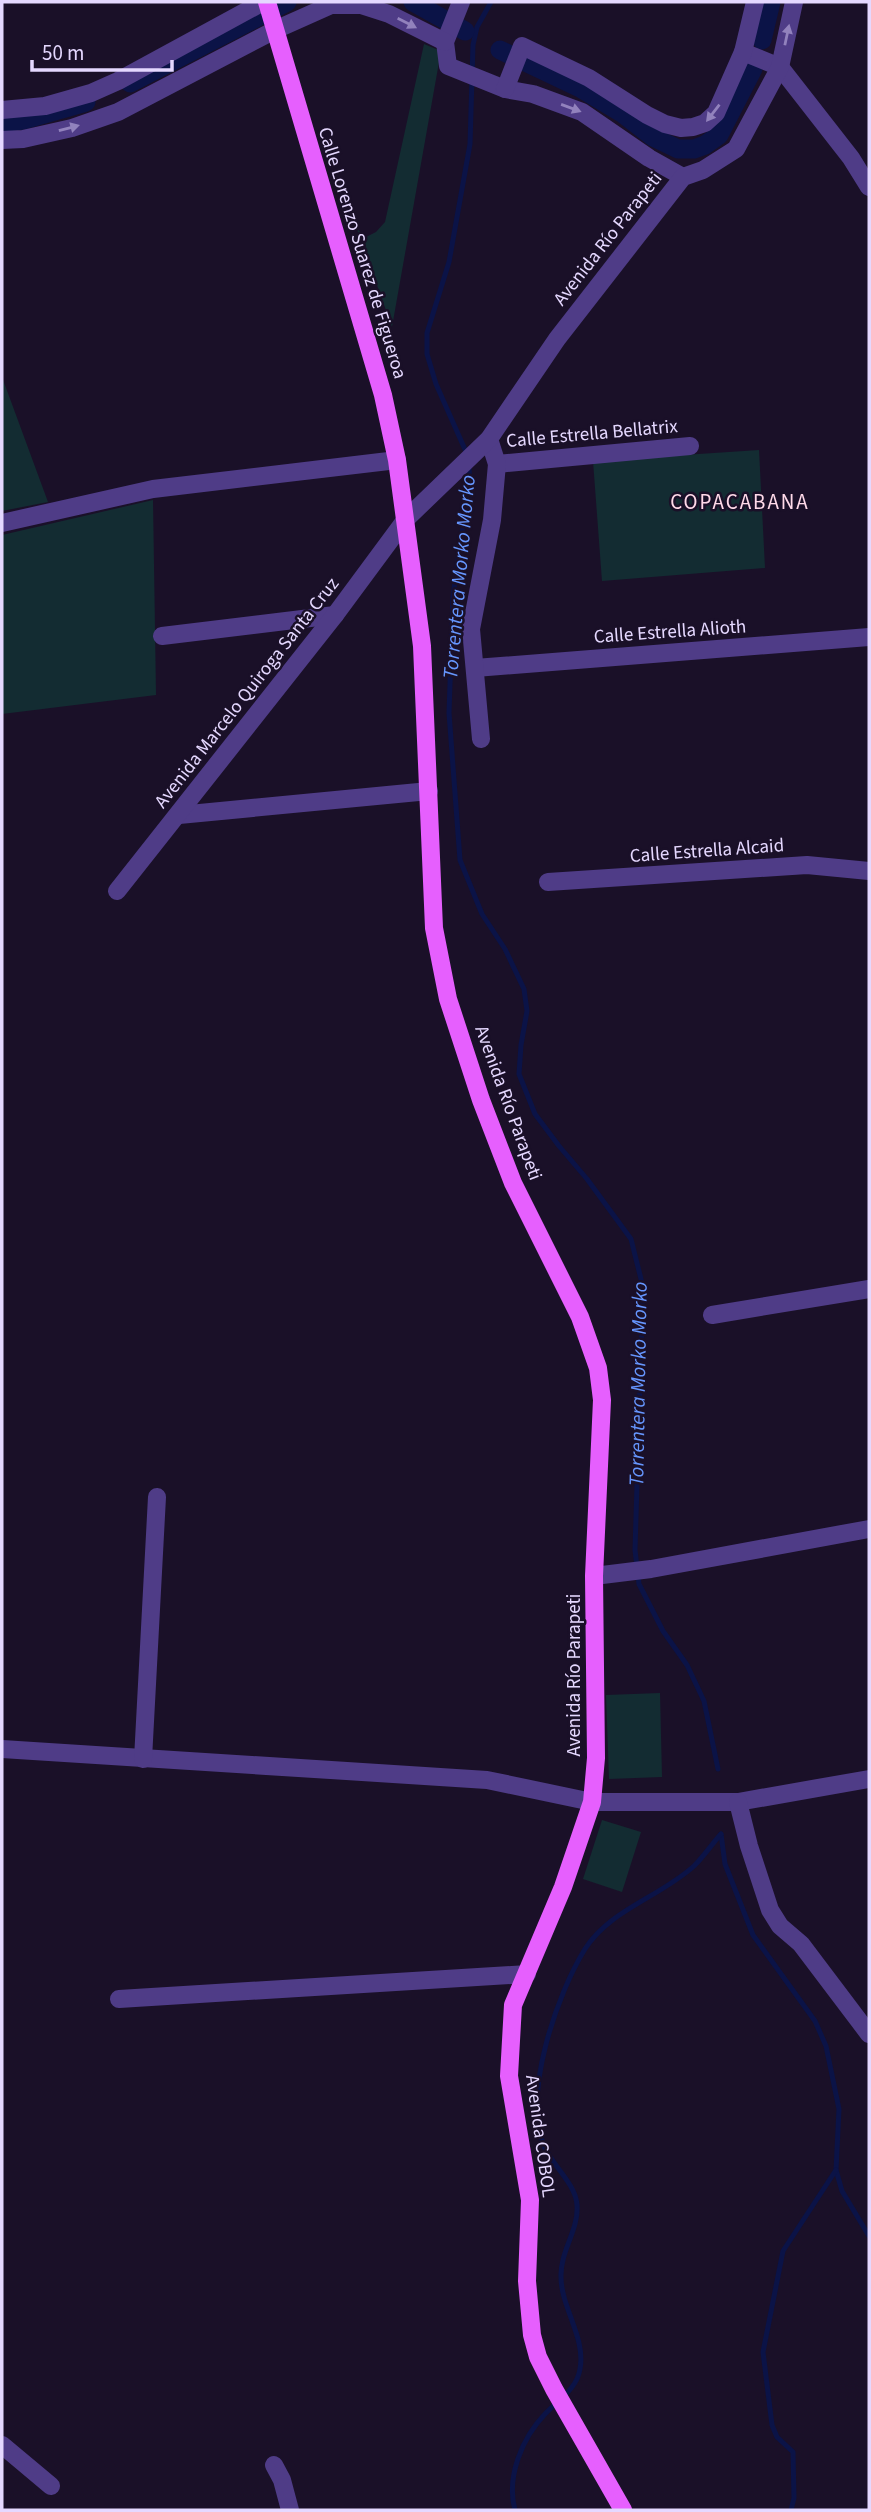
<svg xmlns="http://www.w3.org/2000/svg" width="871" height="2512" font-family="'Source Sans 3',sans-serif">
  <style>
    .green { fill: #132c32 }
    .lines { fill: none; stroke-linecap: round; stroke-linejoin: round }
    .stream { stroke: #0b1347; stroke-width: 5 }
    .canal { stroke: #0b1347; stroke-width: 19 }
    .minor { stroke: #4f3c87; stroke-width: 18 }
    .major { stroke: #e65ffe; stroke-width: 18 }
    .oneway { fill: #9282bd }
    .labels { text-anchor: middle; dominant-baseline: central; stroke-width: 5; stroke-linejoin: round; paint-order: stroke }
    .street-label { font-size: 19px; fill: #e5d8ff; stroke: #1a1028 }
    .neighbourhood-label { font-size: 21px; letter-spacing: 2px; fill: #ffdae9; stroke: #1a1028 }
    .water-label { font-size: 21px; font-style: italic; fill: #6696fe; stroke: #1a1028 }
  </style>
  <rect width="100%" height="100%" fill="#1a1028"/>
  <g class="green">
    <path d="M424 44 441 51 392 327 357 229 366 237 376 232 385 222Z"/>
    <path d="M2 377 48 502 2 511V376Z"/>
    <path d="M759 450 765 568 602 581 593 461Z"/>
    <path d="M153 500 156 695 2 714V535Z"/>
    <path d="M660 1693 662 1777 609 1779 606 1695Z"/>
    <path d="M602 1820 641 1832 622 1892 583 1879Z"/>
  </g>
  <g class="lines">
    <g class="stream">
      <path d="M467 454 436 384 427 354V333L449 262 470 144 473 45 477 27 491 2"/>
      <path d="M469 464 470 494 460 542 453 597 449 713 460 860 482 914 505 949 524 989 527 1011 521 1045 519 1074 535 1114 559 1146 587 1179 631 1239 643 1287 635 1550 639 1584 663 1631 687 1665 704 1701 718 1769"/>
      <path d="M721 1834 725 1864 753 1935 815 2021 826 2046 839 2109 836 2170 842 2191 869 2236"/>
      <path d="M515 2510C506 2477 522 2438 545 2414 558 2400 577 2389 580 2369 586 2338 561 2307 561 2277 560 2251 579 2230 577 2205 576 2184 552 2165 544 2146 522 2095 557 1994 585 1949 611 1909 660 1897 694 1866 704 1856 712 1844 721 1834"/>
      <path d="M791 2510 794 2498 793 2452 777 2437 772 2425 763 2352 783 2251 836 2170"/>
    </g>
    <g class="canal">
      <path d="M413 2 465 31"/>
      <path d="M762 40 771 2"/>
      <path d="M500 50 582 89 622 113 653 137 678 149H694L705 145 719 135 753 69"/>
      <path d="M130 83 287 2"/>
      <path d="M2 123 23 120 86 102"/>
    </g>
    <g class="minor">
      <path d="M461 2 445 42 448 66 505 89 533 94 582 112 649 158 683 177"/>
      <path d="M743 52 780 67 851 158 869 187"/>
      <path d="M505 89 522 46 589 78 647 115 665 124 681 128 693 127 705 123 716 113 743 52 755 2"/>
      <path d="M2 110 45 106 91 93 118 81 263 2"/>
      <path d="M2 140 23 139 72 128 118 112 275 30 331 5H361L389 14 445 42"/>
      <path d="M497 464 690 446"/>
      <path d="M2 523 153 489 397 460"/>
      <path d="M162 636 335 615"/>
      <path d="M475 668 869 637"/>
      <path d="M481 739 471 629 492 520 497 464 489 439"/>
      <path d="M179 815 429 791"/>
      <path d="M548 882 807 865 869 871"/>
      <path d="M117 891 335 615 406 519 489 439 557 339 683 177 703 170 736 149 780 67 794 2"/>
      <path d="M712 1315 869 1289"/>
      <path d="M594 1576 651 1569 869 1529"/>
      <path d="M2 1749 487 1780 592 1802H738L869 1779"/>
      <path d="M143 1759 157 1497"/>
      <path d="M738 1802 749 1846 770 1910 780 1926 801 1944 869 2034"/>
      <path d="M119 1999 527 1974"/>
      <path d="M2 2445 51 2486"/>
      <path d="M274 2465 282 2480 290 2510"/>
    </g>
    <path class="major" d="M267 2 383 395 397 460 422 646 434 928 448 999 481 1100 513 1183 580 1317 598 1368 602 1400 594 1576 596 1758 592 1802 563 1887 513 2005 509 2076 530 2200 527 2281 532 2335 538 2357 554 2389 623 2510"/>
  </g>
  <defs><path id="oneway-solid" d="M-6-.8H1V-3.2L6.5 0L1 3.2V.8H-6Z" transform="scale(1.75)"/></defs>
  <g class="oneway">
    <use href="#oneway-solid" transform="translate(407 23) rotate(27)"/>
    <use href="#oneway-solid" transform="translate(787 35) rotate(-78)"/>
    <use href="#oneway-solid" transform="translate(571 108) rotate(20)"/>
    <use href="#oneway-solid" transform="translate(713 113) rotate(128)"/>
    <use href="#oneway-solid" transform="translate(69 128) rotate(-15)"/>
  </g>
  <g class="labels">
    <g class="street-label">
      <text transform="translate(608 239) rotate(-52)">Avenida Río Parapeti</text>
      <text transform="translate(362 253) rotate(73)">Calle Lorenzo Suarez de Figueroa</text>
      <text transform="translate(592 434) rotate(-5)">Calle Estrella Bellatrix</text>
      <text transform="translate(670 632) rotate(-4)">Calle Estrella Alioth</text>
      <text transform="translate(247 693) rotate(-52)">Avenida Marcelo Quiroga Santa Cruz</text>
      <text transform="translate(707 851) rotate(-4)">Calle Estrella Alcaid</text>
      <text transform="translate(508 1103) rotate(70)">Avenida Río Parapeti</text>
      <text transform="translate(574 1675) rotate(-90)">Avenida Río Parapeti</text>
      <text transform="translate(540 2136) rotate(82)">Avenida COBOL</text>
    </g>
    <g class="neighbourhood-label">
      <text x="740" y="502">COPACABANA</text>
    </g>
    <g class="water-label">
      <text transform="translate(459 577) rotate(-85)">Torrentera Morko Morko</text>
      <text transform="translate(638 1384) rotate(-89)">Torrentera Morko Morko</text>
    </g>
  </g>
  <rect width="871" height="2512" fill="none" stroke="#e5d8ff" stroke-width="7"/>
  <path d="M32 60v10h140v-10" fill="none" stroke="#e5d8ff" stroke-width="3.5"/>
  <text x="42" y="60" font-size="21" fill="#e5d8ff" stroke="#1a1028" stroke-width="5" paint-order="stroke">50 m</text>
</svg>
